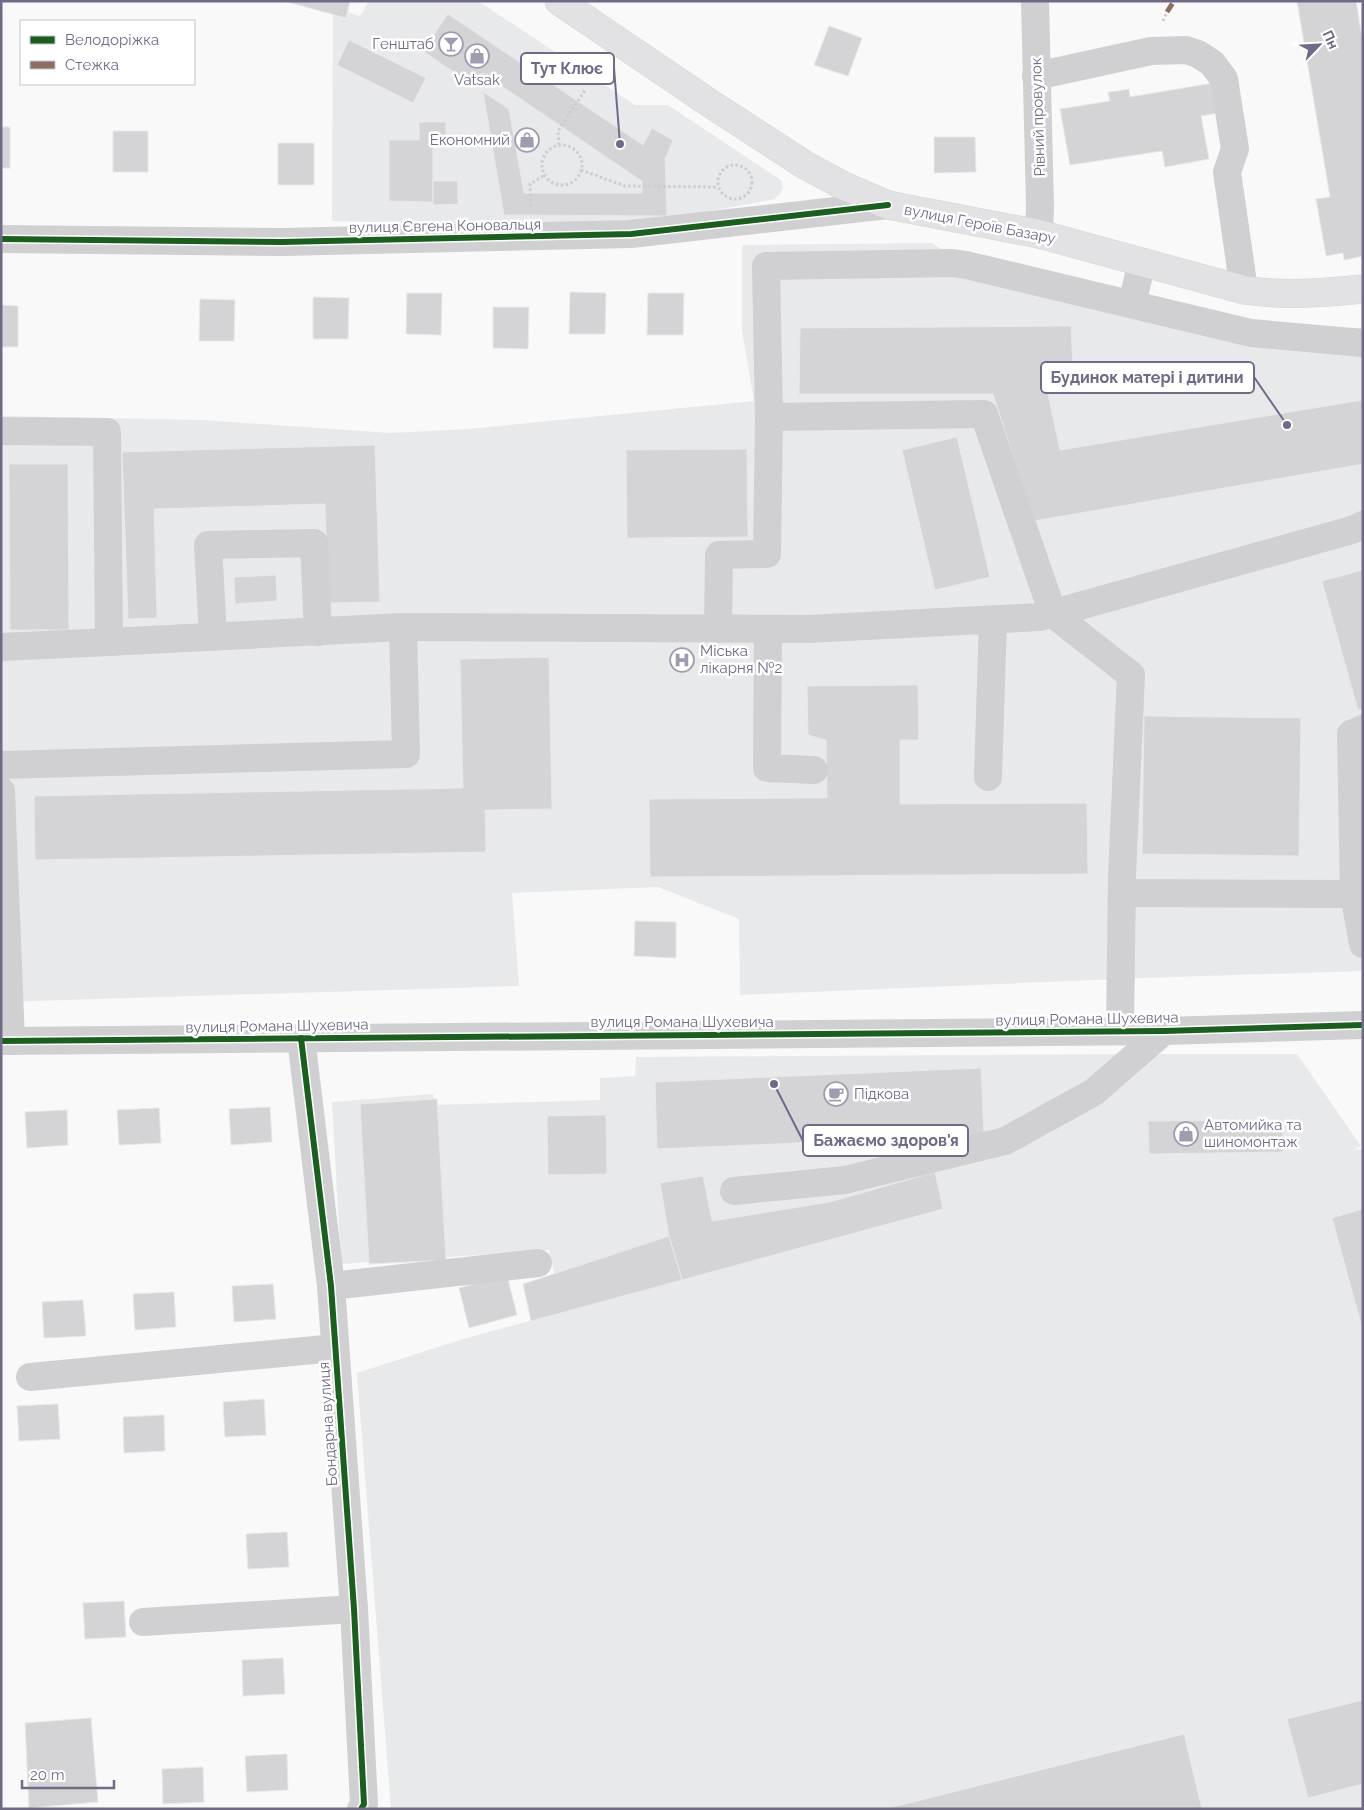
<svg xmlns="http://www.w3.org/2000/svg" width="1364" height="1810" font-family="Raleway,sans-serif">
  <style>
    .built { fill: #e8e9eb }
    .building { fill: #d4d3d6; stroke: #e8e8e8 }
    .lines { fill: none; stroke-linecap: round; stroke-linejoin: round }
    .major-casing { stroke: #d5d5d7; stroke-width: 29 }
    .path { stroke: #cdcdce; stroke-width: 3; stroke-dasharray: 2.5 2.5; stroke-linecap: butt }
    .minor { stroke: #d0cfd2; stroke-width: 28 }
    .major { stroke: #e2e2e4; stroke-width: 28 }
    .quiet { stroke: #8d6e63; stroke-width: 5; stroke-dasharray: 10 5; stroke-linecap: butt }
    .cycleway-casing { stroke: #fff; stroke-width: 9 }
    .cycleway { stroke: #1b5e20; stroke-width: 6 }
    .labels { text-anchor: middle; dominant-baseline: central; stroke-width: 5; stroke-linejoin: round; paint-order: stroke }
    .poi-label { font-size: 15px; fill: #706a87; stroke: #fff; text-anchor: start }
    .street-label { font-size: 15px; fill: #706a87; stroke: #fff }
    .leader { fill: none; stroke: #706a87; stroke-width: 2 }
    .callout-dot { fill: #706a87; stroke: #fff; stroke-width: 2 }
    .callout { fill: #fff; stroke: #706a87; stroke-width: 2 }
    .callout-label { font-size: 16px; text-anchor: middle; font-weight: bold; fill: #706a87 }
  </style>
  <rect width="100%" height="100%" fill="#f9f9f9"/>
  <g class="built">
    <path d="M369 1H478L635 105H668L781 180 783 187 781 193 774 199 766 201 682 216 667 220 460 224 332 221 333 8 360 16Z"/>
    <path d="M932 243 947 253 1267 328H1363V971L1141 978 740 995 739 919 658 887 512 893 519 986 1 1002V416L203 420 390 433 468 429 754 401 742 331V245Z"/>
    <path d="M1153 1054H1297L1361 1146 1354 1150 1363 1149V1809H391L357 1373 463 1339 948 1208 560 1300 549 1250 341 1264 332 1102 433 1094 434 1105 600 1100V1078L635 1076 636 1057Z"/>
  </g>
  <g class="building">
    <path d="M284 1H350L346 18Z"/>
    <path d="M1297 1H1356L1363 44V256L1344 260 1343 253 1326 256 1316 199 1330 197Z"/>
    <path d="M448 14 643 145 652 128 673 140 665 159 667 216 504 215 483 92 509 109 524 193H642V181L482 73 474 86 423 51Z"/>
    <path d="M829 26 862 38 848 76 814 65Z"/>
    <path d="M349 40 426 78 413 103 337 65Z"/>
    <path d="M1213 83 1218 113 1201 116 1209 159 1165 167 1162 151 1070 165 1060 109 1110 101 1108 92 1118 91 1129 89 1130 97Z"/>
    <path d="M419 122H446V142H433V202L389 201V140H419Z"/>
    <rect x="1" y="127" width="9" height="41"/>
    <rect x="113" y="131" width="35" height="41"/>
    <path d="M934 137H975L976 172 934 173Z"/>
    <rect x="278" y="143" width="36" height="42"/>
    <path d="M433 181H458V204L433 205Z"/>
    <path d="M570 292 606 293 605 334H569Z"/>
    <path d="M407 293H442L441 335 406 334Z"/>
    <path d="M648 293H684L683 335H647Z"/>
    <path d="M313 297 349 298 348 339H313Z"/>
    <path d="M200 299 235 300 234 341H199Z"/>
    <path d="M1 305 18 306V347H1Z"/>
    <path d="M493 307H529L528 349 493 348Z"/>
    <path d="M1071 326 1074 389 1048 394 1060 450 1363 400V464L1034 521 993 394H799L800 328Z"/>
    <path d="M957 437 990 577 935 590 902 450Z"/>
    <path d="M375 445 380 602 328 603 325 504 154 509 157 618 128 619 122 452Z"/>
    <path d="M747 449 748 537 627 538 626 450Z"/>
    <path d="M9 464H68L69 630H10Z"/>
    <path d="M1363 570V709L1358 710 1322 581Z"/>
    <path d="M276 575 277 601 235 604 234 577Z"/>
    <path d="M549 657 552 809 485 810 486 852 35 860 34 796 463 788 460 659Z"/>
    <path d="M918 685 919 740H900V804L1087 803 1088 874 650 877 649 799 827 798 826 740 808 735 807 686Z"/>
    <path d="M1144 716 1301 718 1299 856 1142 854Z"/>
    <path d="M635 921 676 922V958L634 956Z"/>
    <path d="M981 1068 984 1135 657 1149 655 1082Z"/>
    <path d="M437 1099 446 1260 369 1264 360 1104Z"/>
    <path d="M270 1107 272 1142 231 1145 229 1109Z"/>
    <path d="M159 1108 161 1143 119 1145 117 1110Z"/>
    <path d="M67 1110 68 1145 27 1148 25 1112Z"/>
    <path d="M606 1115 607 1174 548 1175 547 1116Z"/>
    <path d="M1283 1120V1152L1149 1154 1148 1121Z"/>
    <path d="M935 1172 943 1209 682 1280 669 1236 660 1183 703 1176 712 1221 830 1202Z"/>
    <path d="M1363 1209V1331L1332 1218Z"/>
    <path d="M669 1236 682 1280 531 1321 523 1284Z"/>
    <path d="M507 1275 517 1315 469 1328 459 1288Z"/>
    <path d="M273 1284 276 1319 234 1322 232 1286Z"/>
    <path d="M174 1292 176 1327 135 1330 133 1294Z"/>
    <path d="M83 1300 86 1336 44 1338 42 1302Z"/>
    <path d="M264 1399 266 1435 225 1437 223 1402Z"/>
    <path d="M58 1404 60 1439 19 1441 17 1406Z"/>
    <path d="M164 1415 165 1451 124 1453 123 1417Z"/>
    <path d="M287 1532 289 1567 248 1569 246 1534Z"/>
    <path d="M124 1601 126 1637 85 1639 83 1603Z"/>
    <path d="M283 1658 285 1694 243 1696 242 1660Z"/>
    <path d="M1363 1700V1784L1308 1798 1287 1719Z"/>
    <path d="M91 1718 98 1802 29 1808 25 1723Z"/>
    <path d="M1184 1734 1202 1809H885Z"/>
    <path d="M287 1754 288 1790 247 1792 245 1756Z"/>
    <path d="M203 1767 204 1802 163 1804 162 1769Z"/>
  </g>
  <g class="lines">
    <g class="major-casing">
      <path id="major" d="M559 1 711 104 805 165 844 186 888 205 1039 234 1244 290C1284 296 1323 293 1363 289"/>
    </g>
    <g class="path">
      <path d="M1163 21 1167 12"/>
      <path d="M559 145 558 131 586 89"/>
      <circle cx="562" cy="165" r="20"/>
      <circle cx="735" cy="182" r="17"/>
      <path d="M581 170 625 186 718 187"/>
      <path d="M531 206 530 184 545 175"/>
    </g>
    <g class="minor">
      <path d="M1035 1 1040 207 1039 234"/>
      <path d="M1036 76 1151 51 1186 50 1198 54 1212 63 1224 79 1235 149 1227 172 1244 290"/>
      <path d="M1 239 282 242 631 234 888 205"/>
      <path d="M1132 304 1142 262"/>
      <path d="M769 417 984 414 1053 614 1131 675 1122 876 1120 1031"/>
      <path d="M1 431 107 432 109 642 1 647"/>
      <path d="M403 627 807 629 1040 617 1352 530 1363 525"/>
      <path d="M718 629 719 555 767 554 769 417 766 266 953 263 966 265 1251 333 1363 343"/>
      <path d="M768 629 767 768 814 770"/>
      <path d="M213 637 208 545 314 543 318 632"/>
      <path d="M1363 729 1351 734 1354 894 1363 944"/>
      <path d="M1 765 406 754 403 627 109 642"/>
      <path d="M988 777 993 620"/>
      <path d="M1 791 11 1041"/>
      <path d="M1122 893 1354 894"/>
      <path d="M301 1038 331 1286 354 1609 364 1804 361 1809"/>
      <path d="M1 1041 1164 1031 1363 1025"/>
      <path d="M734 1191 845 1180 1005 1141 1094 1092 1164 1031"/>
      <path d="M331 1286 538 1263"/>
      <path d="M30 1377 335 1348"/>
      <path d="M143 1622 354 1609"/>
    </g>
    <use href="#major" class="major"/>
    <path class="quiet" d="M1167 12 1174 1"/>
    <g class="cycleway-casing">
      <g id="cycleway">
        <path d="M1 239 282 242 631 234 888 205"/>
        <path d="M301 1038 331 1286 354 1609 364 1804 361 1809"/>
        <path d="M1 1041 1164 1031 1363 1025"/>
      </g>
    </g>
    <use href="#cycleway" class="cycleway"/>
  </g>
  <defs>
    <g id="bar-ring" transform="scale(1.25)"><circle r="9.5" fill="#fff" stroke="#a09caf" stroke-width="1.5"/><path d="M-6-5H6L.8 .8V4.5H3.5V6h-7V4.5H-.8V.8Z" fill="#a09caf"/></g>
    <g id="shop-ring" transform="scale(1.25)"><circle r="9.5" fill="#fff" stroke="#a09caf" stroke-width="1.5"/><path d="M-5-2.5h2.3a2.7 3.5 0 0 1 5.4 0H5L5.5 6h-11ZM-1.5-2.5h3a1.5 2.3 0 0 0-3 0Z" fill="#a09caf"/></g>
    <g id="hospital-ring" transform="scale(1.25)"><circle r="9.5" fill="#fff" stroke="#a09caf" stroke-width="1.5"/><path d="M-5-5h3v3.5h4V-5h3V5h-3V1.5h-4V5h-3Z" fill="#a09caf"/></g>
    <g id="cafe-ring" transform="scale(1.25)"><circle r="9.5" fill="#fff" stroke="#a09caf" stroke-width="1.5"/><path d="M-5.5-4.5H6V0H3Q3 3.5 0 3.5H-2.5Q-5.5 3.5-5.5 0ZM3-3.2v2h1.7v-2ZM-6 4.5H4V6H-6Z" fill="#a09caf"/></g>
  </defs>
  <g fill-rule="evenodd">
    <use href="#bar-ring" x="451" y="44"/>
    <use href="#shop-ring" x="477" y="56"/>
    <use href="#shop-ring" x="527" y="140"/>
    <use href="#hospital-ring" x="682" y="660"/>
    <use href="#cafe-ring" x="836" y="1094"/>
    <use href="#shop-ring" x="1186" y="1134"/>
  </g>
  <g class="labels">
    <g class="poi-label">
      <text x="434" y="44" text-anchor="end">Генштаб</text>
      <text x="477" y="80" text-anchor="middle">Vatsak</text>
      <text x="510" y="140" text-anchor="end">Економний</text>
      <text x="700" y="651">Міська<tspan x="700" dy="17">лікарня №2</tspan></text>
      <text x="854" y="1094">Підкова</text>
      <text x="1204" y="1125">Автомийка та<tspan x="1204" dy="17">шиномонтаж</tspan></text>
    </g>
    <g class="street-label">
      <text transform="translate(1038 117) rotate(-92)">Рівний провулок</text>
      <text transform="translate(980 224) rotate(11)">вулиця Героїв Базару</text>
      <text transform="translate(445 226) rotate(-1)">вулиця Євгена Коновальця</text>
      <text transform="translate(1087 1019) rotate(-1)">вулиця Романа Шухевича</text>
      <text x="682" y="1022">вулиця Романа Шухевича</text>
      <text transform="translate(277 1026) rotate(-1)">вулиця Романа Шухевича</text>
      <text transform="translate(328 1424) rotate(-94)">Бондарна вулиця</text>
    </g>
  </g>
  <path class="leader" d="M620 144L614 68M1287 425L1254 377M774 1084L803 1141"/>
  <g class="callout-dot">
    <circle cx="620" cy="144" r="5"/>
    <circle cx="1287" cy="425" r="5"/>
    <circle cx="774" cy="1084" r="5"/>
  </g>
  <g class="callout">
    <rect x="521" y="53" width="93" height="31" rx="5"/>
    <rect x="1041" y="362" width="213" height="31" rx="5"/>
    <rect x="803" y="1125" width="165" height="31" rx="5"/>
  </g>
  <g class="callout-label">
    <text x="567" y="74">Тут Клює</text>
    <text x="1147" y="383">Будинок матері і дитини</text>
    <text x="886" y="1146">Бажаємо здоров'я</text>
  </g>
  <rect width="1364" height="1810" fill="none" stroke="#706a87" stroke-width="5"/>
  <rect x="20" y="20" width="175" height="65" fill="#ffffff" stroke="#c6c3cf"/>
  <rect x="30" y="36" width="25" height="8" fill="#1b5e20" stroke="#c6c3cf"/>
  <text x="65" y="45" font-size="15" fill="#706a87">Велодоріжка</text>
  <rect x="30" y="61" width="25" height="8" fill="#8d6e63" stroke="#c6c3cf"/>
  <text x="65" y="70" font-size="15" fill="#706a87">Стежка</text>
  <g transform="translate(1319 45) rotate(65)" stroke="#ffffff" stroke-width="4" paint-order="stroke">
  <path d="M0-4L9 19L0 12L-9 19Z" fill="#706a87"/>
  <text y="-8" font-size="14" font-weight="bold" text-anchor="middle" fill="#706a87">Пн</text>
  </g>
  <path d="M22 1780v8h92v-8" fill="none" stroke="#706a87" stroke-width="2.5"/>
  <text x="30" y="1780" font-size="15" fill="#706a87" stroke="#ffffff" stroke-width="4" paint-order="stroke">20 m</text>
</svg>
